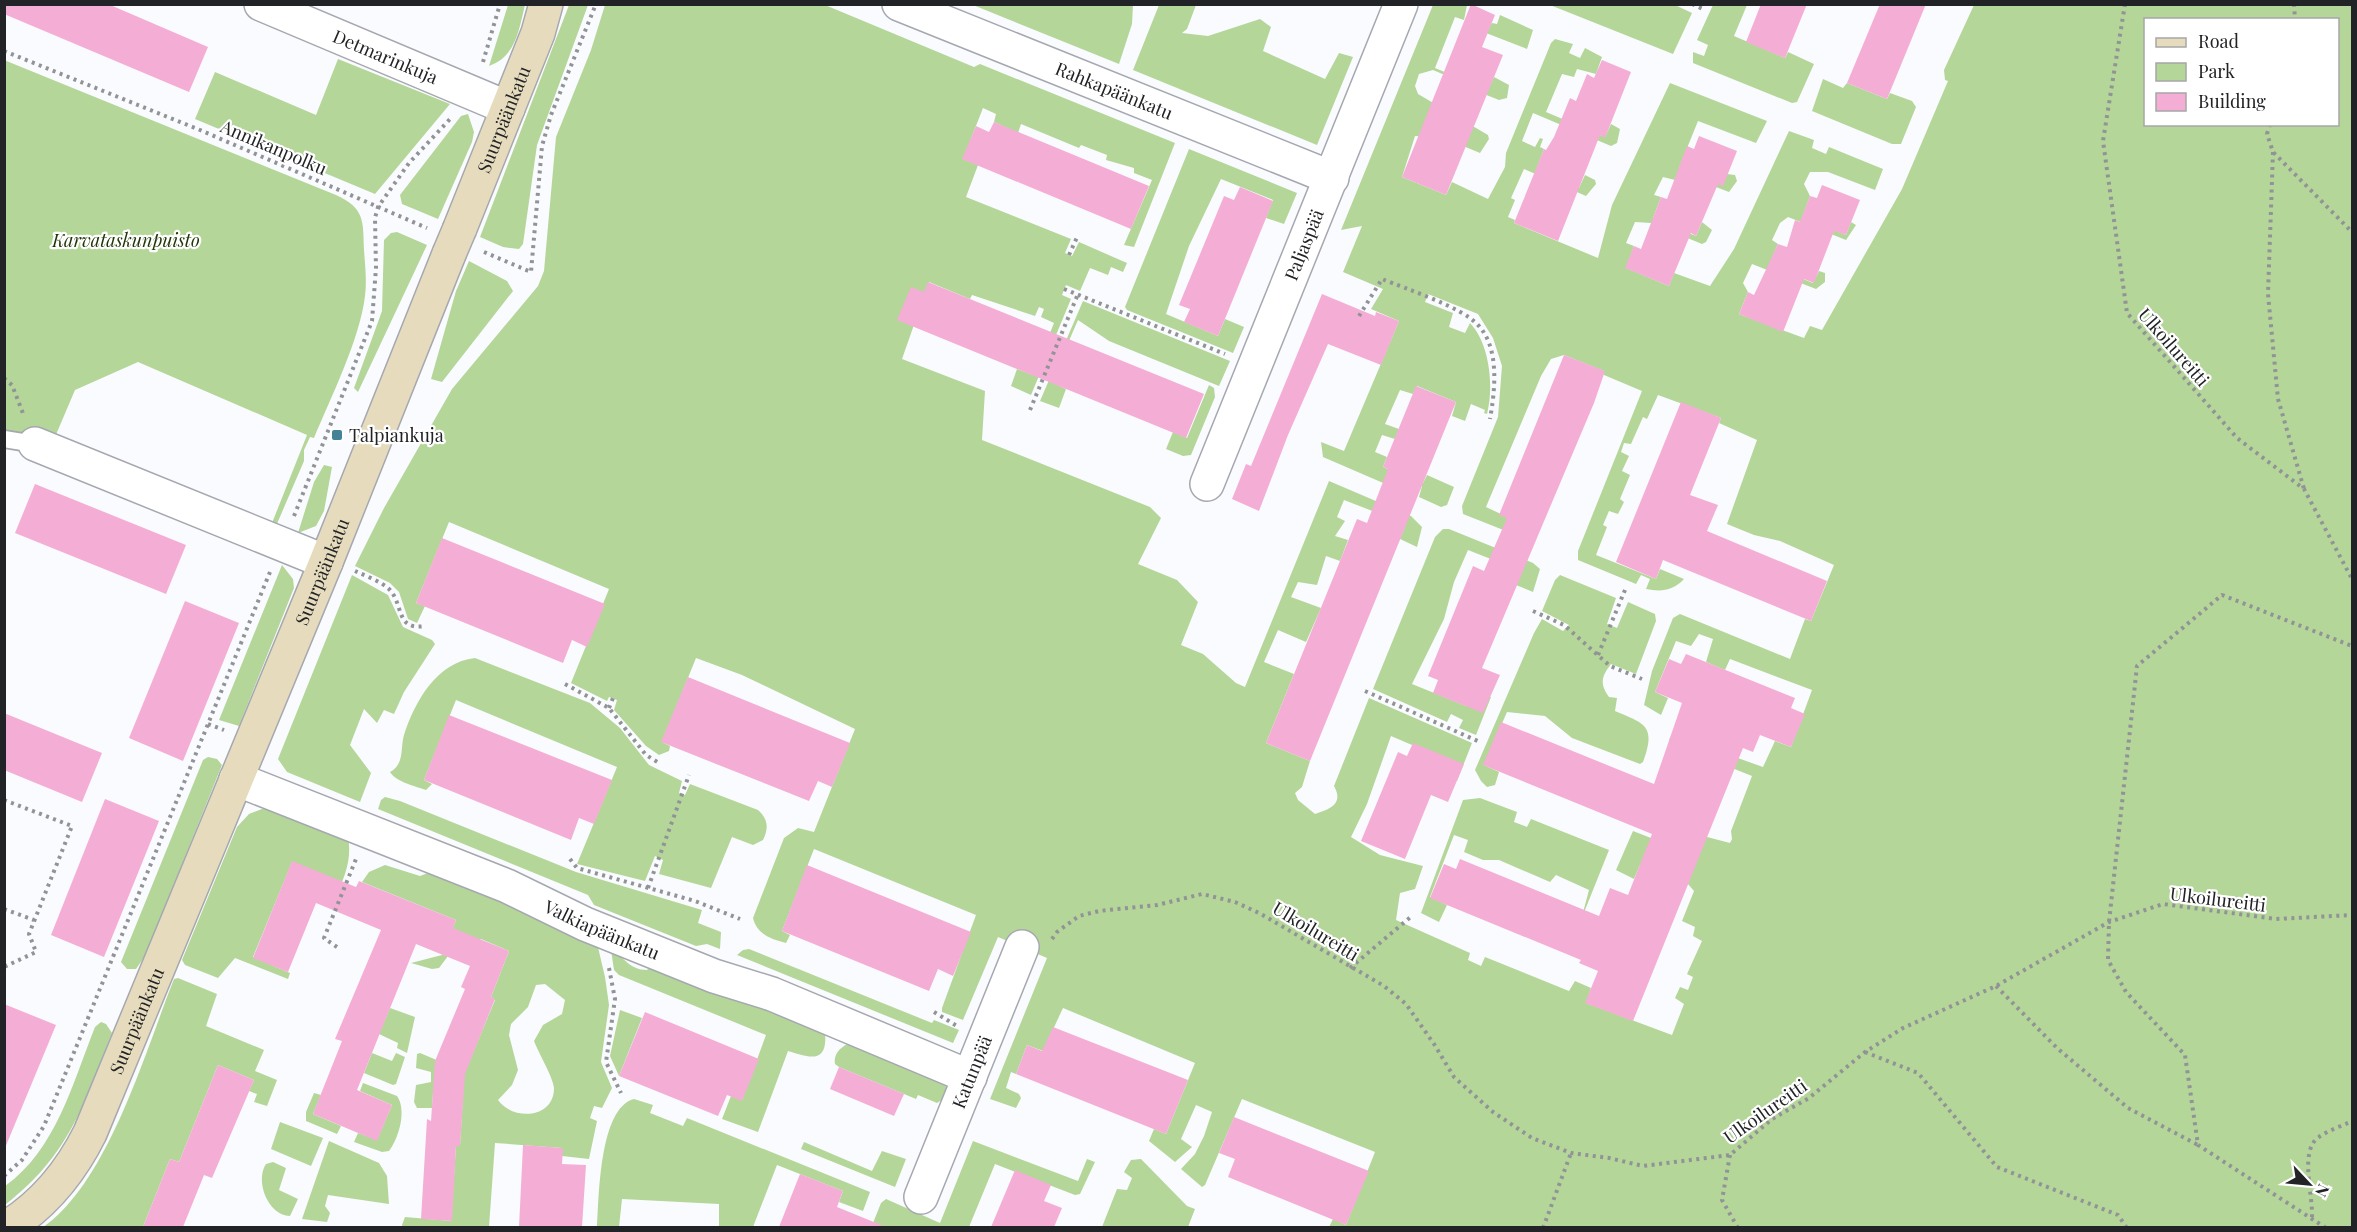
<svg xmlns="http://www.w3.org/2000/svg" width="2357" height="1232" font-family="'Playfair Display',serif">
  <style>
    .green { fill: #b4d699; fill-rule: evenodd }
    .building { fill: #f4aed5 }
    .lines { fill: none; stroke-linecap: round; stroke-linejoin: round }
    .lane-casing { stroke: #a6a8b0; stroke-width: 20 }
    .street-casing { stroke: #a6a8b0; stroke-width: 36 }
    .secondary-casing { stroke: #a6a8b0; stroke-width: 36 }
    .path { stroke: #929396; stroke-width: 4; stroke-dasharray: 3 4.5; stroke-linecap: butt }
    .lane { stroke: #fff; stroke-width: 16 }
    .street { stroke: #fff; stroke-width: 33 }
    .secondary { stroke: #e6dcbd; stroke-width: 33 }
    .secondary-bridge-casing { stroke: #a6a8b0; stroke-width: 36; stroke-linecap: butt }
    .secondary-bridge { stroke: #e6dcbd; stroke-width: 33 }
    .poi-dot { fill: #438297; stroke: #fff; stroke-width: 2 }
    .labels { text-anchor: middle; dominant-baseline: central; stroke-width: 4.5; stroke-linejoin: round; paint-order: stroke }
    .street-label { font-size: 18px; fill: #222326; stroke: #fff }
    .park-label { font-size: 18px; font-style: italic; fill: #203607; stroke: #fff }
    .poi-label { font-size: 18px; fill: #222326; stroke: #fff; text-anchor: start }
  </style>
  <rect width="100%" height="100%" fill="#fafbfe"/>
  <g class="green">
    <path d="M508 5H525C519 29 516 57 489 66Z"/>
    <path d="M569 5H588L537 145 523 244 519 249 503 247 480 237Z"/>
    <path d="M605 5H825L974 67 980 64 1175 143 1134 247 1124 245 1152 180 1134 173V168L1106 160 1107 155 1081 145 1079 148 1021 124 1018 133 994 122 996 114 983 108 963 159 978 165 966 197 1071 239 1065 253 1072 256 1079 242 1127 263 1123 272 1111 267 1108 275 1090 268 1080 291 1066 285 1062 295 1071 299 1031 395 1011 386 1017 369 1033 375 1054 323 1041 317 1044 309 1039 307 1035 316 972 295 970 299 929 282 902 359 985 391 982 440 1150 507 1161 518 1138 564 1177 580 1198 602 1181 645 1203 654 1236 683 1245 687 1329 481 1411 516 1422 527 1417 547 1400 539 1406 524 1344 500 1337 517 1345 521 1335 536 1348 540 1340 561 1326 556 1317 585 1298 582 1291 597 1321 608 1306 642 1278 630 1264 662 1294 674 1266 743 1310 761 1302 787 1295 793 1298 800 1315 814C1330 809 1344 804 1334 786L1369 698 1472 743 1457 781 1412 745 1391 736 1367 804 1351 837 1380 855 1423 866 1415 889 1400 893 1396 920 1470 953 1468 960 1481 966 1485 957 1569 991 1575 981 1591 988 1586 1003 1672 1035 1684 1004 1675 998 1680 987 1688 990 1693 977 1687 974 1702 941 1693 936 1695 927 1682 921 1694 891 1688 884 1640 865 1634 879 1616 870 1633 831 1651 838 1707 837 1730 843 1732 839 1731 831 1752 776 1669 743 1670 737 1676 736 1763 767 1775 741 1791 747 1812 690 1730 659 1725 670 1706 662 1713 639 1699 634 1691 646 1676 641 1655 692 1668 698 1661 715 1644 705 1652 671 1673 618 1680 614 1790 659 1805 619 1811 621 1834 565 1780 541 1754 535 1727 524 1757 440 1719 423 1721 418 1658 395 1647 419 1643 417 1631 444 1624 443 1621 452 1629 456 1622 471 1630 475 1620 499 1624 502 1618 514 1609 511 1603 525 1607 527 1596 555 1656 579 1660 569 1684 579C1673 591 1661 592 1646 589L1650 579 1641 575 1636 584 1578 560V551L1642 391 1604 375V371L1564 355 1551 359 1541 376 1486 507 1522 524 1516 535 1463 514 1462 506 1498 417 1502 366 1493 338 1478 314 1428 294 1425 302 1453 313 1449 327 1465 333 1470 323C1490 344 1494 387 1487 414L1484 413 1485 410 1471 404 1465 421 1452 416 1456 402 1417 386 1413 394 1400 390 1385 424 1399 429 1395 439 1382 435 1375 452 1387 457 1383 467 1423 483 1427 475 1454 487 1447 505 1441 507 1419 497 1422 486 1404 492 1323 457 1321 442 1344 451 1399 321 1371 309 1383 289 1343 272 1362 226 1341 230 1433 5H1467L1464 20 1455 17 1435 68 1488 90 1494 77 1509 85 1507 98 1499 100 1449 80 1447 76 1433 70 1419 74 1415 86 1418 94 1488 135 1489 139 1480 153 1444 138 1415 136 1402 177 1446 195 1452 182 1488 199 1505 167 1506 153 1551 43 1555 39 1573 44 1569 53 1580 58 1585 48 1602 57 1596 74 1577 69 1574 77 1562 74 1546 112 1605 137 1611 124 1620 129 1617 143 1611 146 1533 113 1522 141 1535 147 1540 138 1543 139 1540 147 1544 149 1536 170 1579 188 1585 175 1595 180 1596 184 1586 196 1524 169 1511 198 1515 200 1508 217 1515 220 1514 223 1598 258 1612 205 1670 83 1767 121 1756 143 1698 121 1679 168 1735 175 1737 181 1729 192 1695 179 1675 180 1663 177 1654 195 1661 197 1653 218 1696 236 1702 222 1712 230 1706 242 1702 244 1651 223 1635 222 1626 243 1634 246 1626 268 1669 286 1674 273 1710 286 1734 249 1789 131 1814 140 1812 148 1826 154 1829 147 1883 169 1875 190 1828 172H1810L1804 184 1810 196 1802 218 1846 235 1851 222 1856 225 1846 240 1788 217 1780 223 1772 240 1778 244 1769 265 1813 283 1819 271 1825 273V282L1816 289 1752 264 1743 283 1748 292 1739 314 1804 338 1810 326 1822 330 1902 189 1948 81 1945 80 1944 70 1974 5H2352V1227H1329L1333 1219 1346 1225 1375 1152 1242 1099 1205 1185 1202 1187 1181 1169 1195 1154 1204 1136 1212 1112 1196 1105 1181 1139 1192 1147 1175 1162 1149 1141 1154 1129 1166 1134 1195 1063 1063 1008 1043 1051 1027 1045 1016 1074 1011 1072 1006 1088 1019 1094 1021 1098 1016 1108 990 1099 1047 958 998 937 963 1020 942 1012V1008L976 915 814 849 782 931 790 935 786 943C770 939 757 934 753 918L784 838 798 828 814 832 855 729 742 675 696 658 662 742 670 746 669 751 659 755 646 746 614 710 617 700 609 697 607 701 571 683 609 589 449 522 416 603 425 606 417 623 408 619 399 592 390 583 355 566 384 508 452 389 538 286 544 271 556 137 591 50ZM2146 20H2338V124H2146Z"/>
    <path d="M973 5H1133L1132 24 1119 64Z"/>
    <path d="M1159 5H1196L1187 29 1182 33 1208 36 1260 19 1271 27 1263 51 1325 79 1339 53 1353 57 1317 145 1133 70Z"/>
    <path d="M1550 5H1675L1692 13 1673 54Z"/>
    <path d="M1747 5 1734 36 1785 58 1788 52 1814 64 1797 102 1792 103 1693 63V52L1704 56 1708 45 1697 40 1713 5Z"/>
    <path d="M1500 15 1533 30 1527 49 1486 33 1492 23 1497 24Z"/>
    <path d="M338 59 450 104 375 194 195 119 215 72 316 115Z"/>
    <path d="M4 60 336 195C365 208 363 221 364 250 365 265 367 281 365 296 360 339 331 397 314 438L310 437 304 450V461L276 526 272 523 307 435 138 362 75 390 55 437 5 433Z"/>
    <path d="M1823 79 1843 88 1847 83 1887 99 1890 93 1912 101 1916 107 1901 144H1892L1812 111Z"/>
    <path d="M468 114 474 132 472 142 438 219 402 204 400 195 461 116Z"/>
    <path d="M1189 149 1297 193 1284 224 1266 218 1273 200 1221 179 1189 246 1166 314 1218 336 1225 319 1244 327 1233 353 1127 310 1125 307Z"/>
    <path d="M397 232 427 245 358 392 354 388 382 311 384 240 391 233Z"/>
    <path d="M469 261 507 281 513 291 442 382 431 379 456 291Z"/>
    <path d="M1083 301 1230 361 1219 386 1109 341 1078 320 1051 382 1066 389 1059 408 1040 401Z"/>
    <path d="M1209 385 1214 388 1215 397 1191 455 1183 456 1166 449 1173 432 1187 438Z"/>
    <path d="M324 465 332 467 324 511 316 526 298 533 314 482Z"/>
    <path d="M1443 529H1449L1533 563 1540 569 1533 592 1516 585 1521 571 1468 550 1454 582 1444 619 1412 684 1466 706 1473 691 1491 697 1476 735 1459 728 1463 720 1451 714 1447 722 1373 689 1435 537Z"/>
    <path d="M282 565 293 579 294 588 239 726 219 720Z"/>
    <path d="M352 575 388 595 403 627 432 640 435 644 404 692 394 714 384 710 377 723 364 709 350 745 371 773 360 802 287 772 278 759Z"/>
    <path d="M1560 575 1616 598 1607 624 1617 628 1628 602 1655 614 1656 621 1636 674 1611 664C1602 676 1599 683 1609 697L1617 698 1615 711C1646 724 1656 726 1643 762L1640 764 1572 738 1545 716 1507 712 1484 765 1499 772 1495 785 1487 787 1481 781 1475 770 1534 633 1542 619 1563 631 1569 625 1542 611 1555 580Z"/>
    <path d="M475 658 590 703 620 728 649 765 682 781 679 793 685 795 690 784 758 810C768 819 769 828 763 840L753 845 732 837 711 888 659 874 663 860 655 856 645 881 577 864 617 767 456 700 424 780 432 784 426 790C415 786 396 782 390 772 405 764 400 748 404 735 415 701 437 662 475 658Z"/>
    <path d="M208 757 217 759 222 765 145 956 136 969H127L121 962 203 760Z"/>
    <path d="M385 797 400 801 576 872 702 910 698 923 721 932 720 949 707 944 696 946 594 905 588 895 378 809 381 800Z"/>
    <path d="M1480 798 1517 812 1514 822 1527 827 1531 819 1609 850 1581 920 1589 890 1556 875 1550 882 1499 860H1483L1464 852 1468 840 1454 835 1430 897 1447 905 1439 922 1421 913 1463 800Z"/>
    <path d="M270 806 347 832C352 853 348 869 339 889L292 862 253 957 290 973 288 979 235 958 218 978 185 965 182 960 237 827 249 814Z"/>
    <path d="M385 865 420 876 433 871 597 943 605 977 609 1005 601 1062 612 1088 602 1108 594 1106 590 1118 597 1121 589 1159 562 1156V1148L495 1143 489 1227 402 1228V1225L405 1217 451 1221 456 1146 460 1145 463 1095 433 1093 432 1108H417L414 1102 416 1085 431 1082V1072L416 1068 417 1054 420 1053 465 1072 495 1000 491 997 509 951 481 939 448 956 439 968 432 969 411 963 442 955 456 920 362 882 369 872ZM545 984 565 1000 562 1014 543 1025 534 1041C539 1054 553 1077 554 1088 554 1119 513 1121 498 1100L512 1085 518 1070 509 1035 511 1024 528 1007 536 985Z"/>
    <path d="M749 949 932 1023 934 1020 959 1030 953 1043 737 955 743 950Z"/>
    <path d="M611 950C625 957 629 970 647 970L652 965 825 1032C828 1064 810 1058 788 1051L758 1132 722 1119 731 1096 742 1100 766 1035 619 975 614 970Z"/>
    <path d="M178 978 217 994 206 1026 264 1050 255 1071 277 1080 267 1106 254 1102 257 1094 249 1091 254 1080 218 1065 179 1162 170 1159 143 1227 42 1228C108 1183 145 1052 174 979Z"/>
    <path d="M390 1008 415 1017 407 1053 397 1048 398 1043 379 1034Z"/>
    <path d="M620 1010 642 1018 619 1076 610 1056Z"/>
    <path d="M101 1022 106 1024 112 1033C82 1107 71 1153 5 1205V1186C56 1150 73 1082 95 1027Z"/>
    <path d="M848 1044 945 1084 947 1090 945 1098 937 1103 918 1095 916 1099 839 1067 835 1064C833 1055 840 1047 848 1044Z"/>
    <path d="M372 1053 392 1061 396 1053 405 1057 396 1084 393 1085 364 1073Z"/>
    <path d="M363 1083 397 1096C407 1110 399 1138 389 1151L382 1152 354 1142 358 1133 377 1140 392 1105 360 1091Z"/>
    <path d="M314 1093 321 1095 313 1114 341 1126 337 1134 306 1121V1112Z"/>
    <path d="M634 1099 653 1105 650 1113 683 1126 687 1118 870 1192 863 1211 839 1202 843 1191 777 1165 753 1227H719V1204L622 1199 619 1227 597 1228C599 1198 599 1108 634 1099Z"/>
    <path d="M280 1122 323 1138 311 1166 271 1149Z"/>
    <path d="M329 1141 379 1163 387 1176 389 1204 328 1195 325 1206 330 1213 327 1222 302 1219Z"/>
    <path d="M973 1141 1078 1181 1087 1159 1095 1162 1080 1194 1075 1195 995 1164 969 1227 871 1228 881 1203 886 1199 940 1223Z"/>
    <path d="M804 1142 872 1171 882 1151 906 1159 895 1187 801 1149Z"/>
    <path d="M1141 1159 1187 1206 1195 1209 1188 1227H1102L1117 1189 1127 1190 1132 1178 1124 1172 1131 1160Z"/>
    <path d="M273 1162 286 1168 279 1190 298 1199 290 1216C267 1215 255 1180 266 1164Z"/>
  </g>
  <g class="building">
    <path d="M4 4H108L208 47 189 92 4 14Z"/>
    <path d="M1471 4 1495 15 1482 47 1503 55 1446 195 1402 177Z"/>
    <path d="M1761 4H1807L1785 58 1746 42Z"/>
    <path d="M1880 4H1926L1887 99 1847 83Z"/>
    <path d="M1602 60 1631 72 1605 138 1600 135 1558 241 1514 223 1544 149 1546 150 1554 137 1570 98 1576 101 1587 74 1594 78Z"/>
    <path d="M994 122 1149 186 1131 229 962 159 976 126 989 132Z"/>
    <path d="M1699 136 1737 151 1723 186 1718 184 1696 236 1691 233 1669 286 1625 268 1634 246 1641 249 1661 197 1667 199 1687 146 1694 149Z"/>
    <path d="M1822 185 1860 200 1846 235 1834 231 1814 283 1804 279 1783 332 1739 314 1748 292 1754 295 1778 244 1787 247 1795 220 1800 222 1810 196 1817 198Z"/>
    <path d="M1240 187 1273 201 1218 336 1184 322 1190 309 1179 305 1224 196 1234 200Z"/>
    <path d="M928 282 1204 394 1186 438 897 320 911 287 924 292Z"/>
    <path d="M1322 294 1375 316 1376 312 1399 321 1381 365 1328 344 1288 435 1259 511 1232 499 1246 464 1251 466Z"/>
    <path d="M1564 355 1605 371 1594 403 1482 668 1500 675 1483 713 1433 693 1438 680 1428 676 1473 566 1484 571 1507 518 1499 515Z"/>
    <path d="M1416 386 1456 402 1310 761 1266 743 1357 519 1367 523 1388 469 1383 467Z"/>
    <path d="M1681 402 1721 418 1690 495 1718 505 1707 531 1827 581 1811 621 1663 560 1656 579 1616 562Z"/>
    <path d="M35 484 186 545 166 594 15 533Z"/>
    <path d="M442 538 605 604 587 647 572 640 563 663 416 603Z"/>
    <path d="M185 601 239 623 183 761 129 738Z"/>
    <path d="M1686 654 1795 698 1791 708 1805 714 1791 747 1760 735 1753 752 1743 748 1633 1021 1585 1003 1598 971 1579 963 1581 960 1430 898 1444 864 1456 869 1460 859 1599 916 1610 888 1628 895 1652 834 1483 765 1501 722 1654 784 1682 703 1655 692 1669 659 1681 664Z"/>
    <path d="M688 677 850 743 832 787 818 781 809 801 661 742Z"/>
    <path d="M4 713 102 753 82 802 4 770Z"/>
    <path d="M449 715 612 780 594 824 579 818 571 840 424 780Z"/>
    <path d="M1413 743 1464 764 1448 802 1431 795 1405 859 1361 841 1398 752 1407 756Z"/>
    <path d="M105 799 159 821 104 957 51 935Z"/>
    <path d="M292 861 356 887 359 881 456 920 453 928 509 951 491 997 495 999 465 1074 460 1146H456L452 1221 421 1219 427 1119 431 1121 435 1061 465 989 461 987 470 966 416 944 357 1090 392 1105 377 1141 313 1114 342 1041 335 1039 381 930 316 903 288 972 253 958Z"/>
    <path d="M807 865 971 932 953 976 938 969 929 991 782 931Z"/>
    <path d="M4 1004 56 1025 5 1148H4Z"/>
    <path d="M645 1012 759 1059 742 1101 727 1095 718 1116 619 1076Z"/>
    <path d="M1053 1027 1188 1080 1166 1134 1016 1074 1027 1045 1042 1051Z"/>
    <path d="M218 1065 254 1080 212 1178 204 1175 183 1227H143L170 1159 179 1162Z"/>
    <path d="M839 1067 904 1094 894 1116 830 1089Z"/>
    <path d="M1234 1117 1369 1171 1346 1225 1228 1177 1235 1159 1219 1153Z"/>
    <path d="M523 1145 563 1148 562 1164 586 1165 582 1227H519Z"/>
    <path d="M1015 1170 1051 1185 1044 1201 1062 1208 1054 1227H991Z"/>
    <path d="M800 1174 843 1191 837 1207 886 1227H779Z"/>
  </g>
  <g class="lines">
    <g class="lane-casing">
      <path id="lane" d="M4 439 35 444"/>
    </g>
    <g class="street-casing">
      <g id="street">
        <path id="s1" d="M261 4 508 108"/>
        <path id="s2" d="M899 4 1332 178"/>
        <path d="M35 444 326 562"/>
        <path id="s3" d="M1207 484 1401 4"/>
        <path id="s4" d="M236 779 507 886 585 924 714 976 772 994 970 1077"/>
        <path id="s5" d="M921 1197 1022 947"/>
      </g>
    </g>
    <g class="secondary-casing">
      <g id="secondary">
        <path id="s6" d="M460 228 538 33 546 4"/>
        <path id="s7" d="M6 1228C44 1205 70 1173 90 1133L326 562 449 254"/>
      </g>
    </g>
    <g class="path">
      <path d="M1692 4 1703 9"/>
      <path d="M2125 4 2103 141 2127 313 2237 438 2304 489 2352 579"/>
      <path d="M2294 4 2295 20"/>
      <path d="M4 51 200 130 427 228"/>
      <path d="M483 62 500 4"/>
      <path d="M2270 124 2267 134 2273 152 2352 232"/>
      <path d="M2273 152 2268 294 2278 399 2304 489"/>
      <path d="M4 187V239"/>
      <path d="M484 252 531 272 542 146 551 115 596 4"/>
      <path d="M1069 255 1078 235"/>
      <path d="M1064 289 1225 354"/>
      <path d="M1359 316 1382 279C1406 289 1462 307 1478 325 1500 348 1495 391 1490 419"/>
      <path d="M4 378 12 385 24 416"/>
      <path d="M1030 410 1078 294"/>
      <path d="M294 516 372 321 376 268 375 218 378 207 409 163 451 118"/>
      <path d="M355 571C366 576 380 581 389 589 404 604 395 631 425 626"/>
      <path d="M1533 611 1564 625 1610 666 1642 679"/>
      <path d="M1598 655 1625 590"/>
      <path d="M565 684 609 708 646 755 659 763"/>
      <path d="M1365 691 1480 742"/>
      <path d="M609 708 613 698"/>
      <path d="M208 724 224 730"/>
      <path d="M4 800 72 826 29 934 36 952 4 967"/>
      <path d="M570 859 577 868 695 901 740 919"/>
      <path d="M648 888 689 775"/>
      <path d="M4 909 34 920"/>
      <path d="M1052 939 1057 932 1079 916 1099 911 1157 905 1202 894 1235 902 1261 914 1384 986 1406 1004 1434 1044 1454 1077 1493 1112 1532 1138 1571 1153 1609 1158 1643 1166 1730 1155 1772 1119 1809 1098 1865 1052 1903 1028 1996 986 2109 922 2163 904 2276 919 2352 915"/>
      <path d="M337 947 324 938 356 859"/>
      <path d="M609 968 615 999 606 1062 621 1093"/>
      <path d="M1350 968 1413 915"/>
      <path d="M1996 986 2057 1048 2128 1108 2198 1145"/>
      <path d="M934 1012 957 1026"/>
      <path d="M1865 1052 1918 1073 1997 1167 2118 1215 2127 1228"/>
      <path d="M1730 1155 1722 1200 1738 1228"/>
      <path d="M4 1176 22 1160 44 1126 270 572"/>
      <path d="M2312 1217C2313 1194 2299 1150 2319 1137 2329 1130 2342 1126 2352 1121"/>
      <path d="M1543 1228 1571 1153"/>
      <path d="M2326 1228 2198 1145 2185 1055 2126 992 2108 960 2109 922 2137 666 2222 595 2352 646"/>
    </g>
    <use href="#lane" class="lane"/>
    <use href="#street" class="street"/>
    <use href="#secondary" class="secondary"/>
    <g class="secondary-bridge-casing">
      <path id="secondary-bridge" d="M449 254 460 228"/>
    </g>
    <use href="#secondary-bridge" class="secondary-bridge"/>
  </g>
  <rect class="poi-dot" x="331" y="429" width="12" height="12" rx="3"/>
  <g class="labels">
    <g class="street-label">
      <text stroke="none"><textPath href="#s1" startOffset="135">Detmarinkuja</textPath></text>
      <text stroke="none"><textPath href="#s2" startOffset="232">Rahkapäänkatu</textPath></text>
      <text stroke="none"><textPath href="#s6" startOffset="117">Suurpäänkatu</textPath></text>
      <text transform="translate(274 147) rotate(23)">Annikanpolku</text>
      <text stroke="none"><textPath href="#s3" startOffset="258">Paljaspää</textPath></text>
      <text transform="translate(2174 347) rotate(49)">Ulkoilureitti</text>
      <text stroke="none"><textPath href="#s7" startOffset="736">Suurpäänkatu</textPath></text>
      <text transform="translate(2218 899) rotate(7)">Ulkoilureitti</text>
      <text stroke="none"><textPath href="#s4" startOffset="396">Valkiapäänkatu</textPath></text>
      <text transform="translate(1316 931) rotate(31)">Ulkoilureitti</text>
      <text stroke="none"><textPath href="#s7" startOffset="250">Suurpäänkatu</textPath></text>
      <text stroke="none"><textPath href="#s5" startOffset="135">Katunpää</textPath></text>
      <text transform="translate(1765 1111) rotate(-35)">Ulkoilureitti</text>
    </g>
    <g class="park-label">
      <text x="126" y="240">Karvataskunpuisto</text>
    </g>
    <g class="poi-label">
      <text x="349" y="435">Talpiankuja</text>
    </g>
  </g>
  <rect width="2357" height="1232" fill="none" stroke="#222326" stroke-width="12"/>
  <rect x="2144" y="18" width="195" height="108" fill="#ffffff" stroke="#a7a7a8" stroke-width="1.5"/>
  <rect x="2156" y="38" width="30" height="9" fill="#e6dcbd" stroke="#a7a7a8" stroke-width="1.5"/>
  <text x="2198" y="48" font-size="18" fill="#222326">Road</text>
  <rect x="2156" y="63" width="30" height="18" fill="#b4d699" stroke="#a7a7a8" stroke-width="1.5"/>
  <text x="2198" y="78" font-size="18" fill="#222326">Park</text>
  <rect x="2156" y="93" width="30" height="18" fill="#f4aed5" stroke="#a7a7a8" stroke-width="1.5"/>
  <text x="2198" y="108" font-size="18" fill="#222326">Building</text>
  <g transform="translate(2309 1184) rotate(116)" stroke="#ffffff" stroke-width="4.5" paint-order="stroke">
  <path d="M0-4.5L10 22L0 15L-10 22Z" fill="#222326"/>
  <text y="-9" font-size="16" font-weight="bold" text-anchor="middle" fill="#222326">N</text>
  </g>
</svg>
